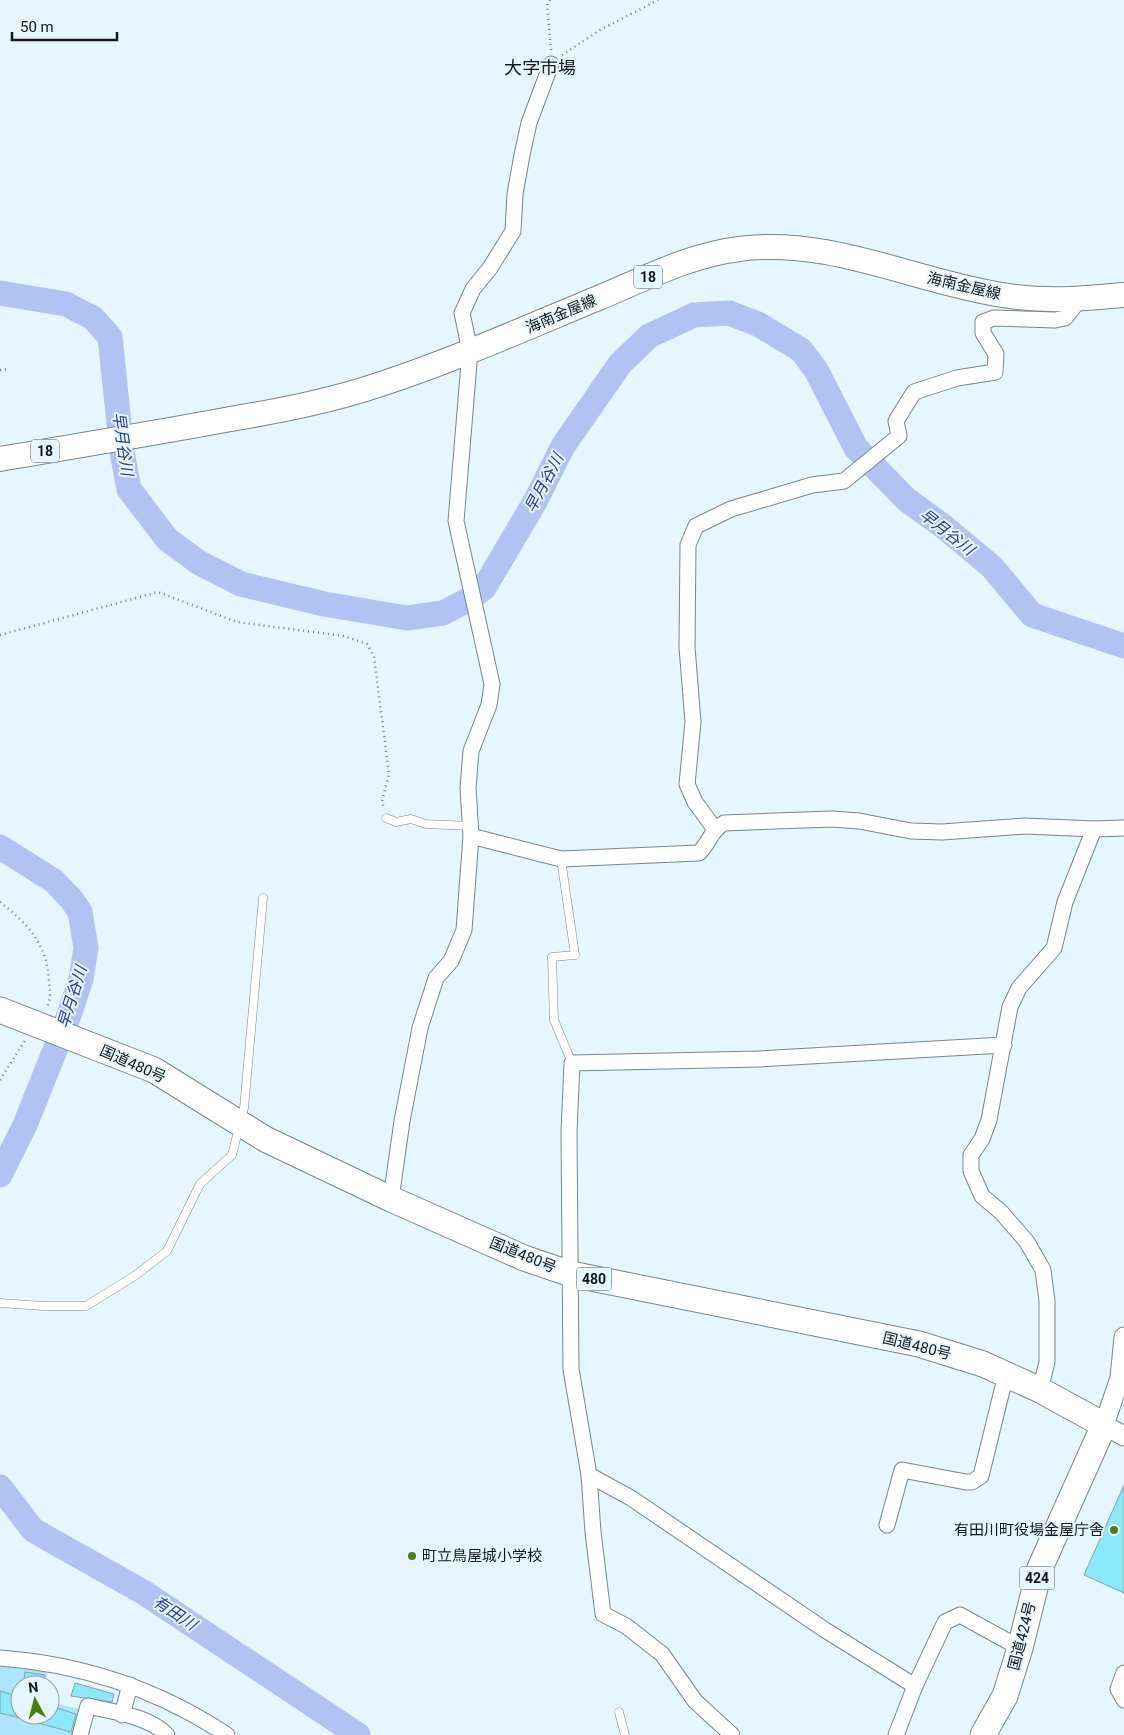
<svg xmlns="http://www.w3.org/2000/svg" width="1124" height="1735" font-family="Roboto,'Noto Sans JP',sans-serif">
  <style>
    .green { fill: #ade4fe }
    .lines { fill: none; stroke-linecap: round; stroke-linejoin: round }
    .river { stroke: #b0c3f2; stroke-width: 25 }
    .building { fill: #89e9f9; stroke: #8e9fa2 }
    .service-casing { stroke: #78868d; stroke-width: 9 }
    .minor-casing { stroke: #78868d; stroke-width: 17 }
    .tertiary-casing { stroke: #78868d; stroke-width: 21 }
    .primary-casing { stroke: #78868d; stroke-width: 26 }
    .trunk-casing { stroke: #78868d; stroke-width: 27 }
    .path { stroke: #737d82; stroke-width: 2.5; stroke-dasharray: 1 4; stroke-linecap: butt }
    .service { stroke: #fff; stroke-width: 8 }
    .minor { stroke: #fff; stroke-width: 15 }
    .tertiary { stroke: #fff; stroke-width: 19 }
    .primary { stroke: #fff; stroke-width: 24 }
    .trunk { stroke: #fff; stroke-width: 25 }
    .poi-dot { fill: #4e7e0a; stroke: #e6f6fe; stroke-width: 2 }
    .labels { text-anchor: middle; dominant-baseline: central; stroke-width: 4; stroke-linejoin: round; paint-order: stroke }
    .shield { fill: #e6f6fe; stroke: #525a5e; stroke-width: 1 }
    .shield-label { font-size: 14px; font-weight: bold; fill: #12171a }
    .street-label { font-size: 15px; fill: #12171a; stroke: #e6f6fe }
    .poi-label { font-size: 15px; fill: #12171a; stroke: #e6f6fe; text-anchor: end }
    .water-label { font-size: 16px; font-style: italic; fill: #233b92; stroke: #e6f6fe }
    .quarter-label { font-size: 18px; fill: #12171a; stroke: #e6f6fe }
  </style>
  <rect width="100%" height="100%" fill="#e6f6fe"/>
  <path class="green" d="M0 1653 49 1658 45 1685H20V1715H50V1702L80 1709 73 1735H0Z"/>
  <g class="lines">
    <g class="river">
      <path d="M0 293 66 304 93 318 110 337 122 452 129 489 167 539 198 562 241 584 324 604 407 618 443 613 468 600 484 588 536 500 563 446 620 364 649 336 694 315 729 313 758 324 801 350 816 370 856 448 907 500 943 526 992 567 1032 615 1124 646"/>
      <path d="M0 847 54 881 72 900 80 912 86 948 81 979 69 1015 25 1125 0 1175"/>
      <path d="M0 1487 33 1530 143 1592 358 1735"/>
    </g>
  </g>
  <g class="building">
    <path d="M1124 1485V1593L1084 1575Z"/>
    <path d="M25 1672 45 1675 43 1685H23Z"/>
    <path d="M75 1683 114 1694 112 1702 71 1696Z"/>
    <path d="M0 1691 20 1697V1718L0 1713Z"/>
    <path d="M50 1706 76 1714 71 1732 23 1719 24 1715H50Z"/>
  </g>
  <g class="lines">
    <g class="service-casing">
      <g id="service">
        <path d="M386 818 396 822 411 819 426 824 471 826"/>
        <path d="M561 859 575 955 552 957 554 1020 572 1063"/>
        <path d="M0 1303 43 1306H86L136 1275 167 1251 200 1184 232 1155 244 1108 263 898"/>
        <path d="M619 1712 625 1735"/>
      </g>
    </g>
    <g class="minor-casing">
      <g id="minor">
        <path d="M714 828 695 802 687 784 693 722 687 647 688 545 696 526 731 509 812 485 844 481 899 436 896 421 914 392 957 378 995 372 996 354 983 333V322L994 318 1055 320 1065 318 1080 299"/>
        <path d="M471 836 561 859 699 853C710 842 711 830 724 823L832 819 859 821 911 831 942 832 1025 826 1094 829 1124 828"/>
        <path d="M391 1199 402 1121 420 1028 436 978 451 961 464 930 471 836 468 788 471 751 489 705 492 684 456 521 470 351 462 313 473 289 490 268 513 231 515 194 522 155 529 123 551 64"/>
        <path d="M1040 1390 1047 1362V1301L1043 1270 1027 1242 1001 1212 982 1196 971 1171V1155L982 1139 989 1120 1010 1007 1019 988 1054 948 1065 902 1094 829"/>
        <path d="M589 1475 631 1498 825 1630 915 1686"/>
        <path d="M887 1525 902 1470 966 1482H972L981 1476 1006 1374"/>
        <path d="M0 1658C82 1664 159 1690 227 1735"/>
        <path d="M1124 1673 1118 1689 1124 1700"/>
        <path d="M122 1715 130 1685"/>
        <path d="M80 1735 88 1706C113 1712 149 1716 167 1735"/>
        <path d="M732 1735 695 1701 662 1654 626 1626 603 1614 593 1532 589 1475 571 1369 569 1132 572 1063 759 1059 1004 1045"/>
        <path d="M896 1735 915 1686 945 1622 960 1615 1020 1648"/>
      </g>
    </g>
    <g class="tertiary-casing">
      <path id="tertiary" d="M1124 1337 1120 1378 1104 1425 1124 1436"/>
    </g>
    <g class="primary-casing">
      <path id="primary" d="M0 459C75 446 150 434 225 420 278 411 332 401 384 383 456 359 526 328 596 299 642 280 689 255 739 249 830 237 913 281 1002 295 1043 302 1083 299 1124 295"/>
    </g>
    <g class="trunk-casing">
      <path id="trunk" d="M0 1010 154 1070 265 1139 391 1199 524 1258 571 1274 919 1344 983 1364 1040 1390 1104 1425 1040 1568 1020 1648 1005 1696 983 1735"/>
    </g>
    <g class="path">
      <path d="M550 0 547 4 551 50"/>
      <path d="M562 55 600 30 658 0"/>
      <path d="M0 370 9 369"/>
      <path d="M0 635 158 592 237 622 344 636 367 644 374 657 389 774 382 801 384 808"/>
      <path d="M0 902C28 924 47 944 49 981 50 990 51 999 47 1007"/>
      <path d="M0 1080 26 1039"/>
    </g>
    <use href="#service" class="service"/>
    <use href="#minor" class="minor"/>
    <use href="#tertiary" class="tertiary"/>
    <use href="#primary" class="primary"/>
    <use href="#trunk" class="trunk"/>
  </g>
  <g class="poi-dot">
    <circle cx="1114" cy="1530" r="5"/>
    <circle cx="412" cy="1556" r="5"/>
  </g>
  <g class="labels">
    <g class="shield">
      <rect x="634" y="265.5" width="28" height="23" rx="4"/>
      <rect x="31" y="439.5" width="28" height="23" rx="4"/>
      <rect x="576.5" y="1267.5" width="35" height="23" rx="4"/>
      <rect x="1019.5" y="1566.5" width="35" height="23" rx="4"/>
    </g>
    <g class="shield-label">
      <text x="648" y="277">18</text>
      <text x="45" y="451">18</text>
      <text x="594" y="1279">480</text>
      <text x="1037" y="1578">424</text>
    </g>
    <g class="street-label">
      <text transform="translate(964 286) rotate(13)">海南金屋線</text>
      <text transform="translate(561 314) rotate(-23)">海南金屋線</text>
      <text transform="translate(133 1064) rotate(24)">国道480号</text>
      <text transform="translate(523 1255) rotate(22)">国道480号</text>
      <text transform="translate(917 1346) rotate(14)">国道480号</text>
      <text transform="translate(1022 1636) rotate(-76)">国道424号</text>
    </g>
    <g class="poi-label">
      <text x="1104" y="1530">有田川町役場金屋庁舎</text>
      <text x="422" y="1556" text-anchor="start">町立鳥屋城小学校</text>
    </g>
    <g class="water-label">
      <text transform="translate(123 444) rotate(82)">早月谷川</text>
      <text transform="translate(544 483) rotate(-62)">早月谷川</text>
      <text transform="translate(947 532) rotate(38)">早月谷川</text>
      <text transform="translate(72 997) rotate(-73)">早月谷川</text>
      <text transform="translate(175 1613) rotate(34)">有田川</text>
    </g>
    <g class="quarter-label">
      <text x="540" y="67">大字市場</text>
    </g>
  </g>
  <g transform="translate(35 1700) rotate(353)"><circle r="24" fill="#e6f6fe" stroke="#919da3"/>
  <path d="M0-4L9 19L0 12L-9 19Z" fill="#4e7e0a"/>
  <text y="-8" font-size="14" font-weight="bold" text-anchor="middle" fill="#12171a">N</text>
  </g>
  <path d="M12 32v8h105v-8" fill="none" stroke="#12171a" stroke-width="2.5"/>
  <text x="20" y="32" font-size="15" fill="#12171a" stroke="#e6f6fe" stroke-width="4" paint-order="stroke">50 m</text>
</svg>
